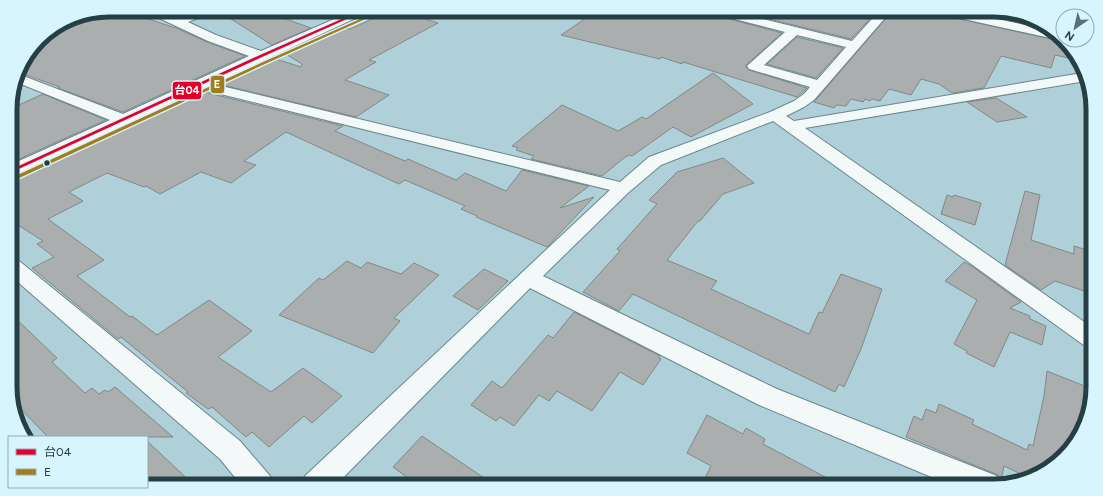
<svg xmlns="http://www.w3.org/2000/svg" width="1103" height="496" font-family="Figtree,'Noto Sans JP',sans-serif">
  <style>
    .building { fill: #aaaeaf; stroke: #818889 }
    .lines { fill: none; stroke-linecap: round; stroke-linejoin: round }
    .minor-casing { stroke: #6b868c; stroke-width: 2 }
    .minor { fill: #f3f8f9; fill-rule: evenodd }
    .bus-1-casing { stroke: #d8f5fd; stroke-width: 3 }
    .bus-2-casing { stroke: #d8f5fd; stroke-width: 3 }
    .bus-1 { fill: #e4002b; fill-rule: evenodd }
    .bus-2 { fill: #a37d1c; fill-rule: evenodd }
    .bus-dot { fill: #263f45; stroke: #d8f5fd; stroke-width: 1.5 }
    .rim { fill: none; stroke: #263f45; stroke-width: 5 }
    .line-badge { stroke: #d8f5fd; stroke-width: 1.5 }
    .badge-label { font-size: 11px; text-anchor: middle; font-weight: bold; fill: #fff }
  </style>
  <rect width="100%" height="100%" fill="#afd0d8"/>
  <g class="building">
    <path d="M109 10H120L176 28 207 42 245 56 123 112 58 88 60 87 18 72 20 65 43 36 83 22 72 17Z"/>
    <path d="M217 10H261L311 28 272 45Z"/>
    <path d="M392 10 413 15 438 23 369 60 376 62 345 80 389 95 356 117 218 84 273 58 301 67 302 64 284 53 327 33 342 27 350 29Z"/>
    <path d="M598 10H704L707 13 782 33 746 65V67L749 70 807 88 797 97 683 62 682 64 661 57 660 59 561 35Z"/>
    <path d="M732 10H878L851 39Z"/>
    <path d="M893 10H934L941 15 1055 40 1059 39 1073 49 1077 60 1055 55 1051 68 1001 56 984 88 952 93 939 84 921 79 911 95 889 89 880 101 872 99 870 101 865 99 863 102 851 99 846 106 836 105 834 108 814 102Z"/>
    <path d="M964 10H994L1032 18 1045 28Z"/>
    <path d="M797 37 843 48 816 78 767 64Z"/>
    <path d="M713 73 753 104 691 137 673 127 632 156 629 155 624 158 602 176 531 159 534 156 516 150 518 148 512 146 562 105 618 131 642 117 646 119Z"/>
    <path d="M200 91 343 126 335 131 381 151 405 161 408 159 456 180 465 173 506 191 522 170 589 186 560 208 594 197 547 247 476 217 477 216 461 209 465 206 405 180 399 184 286 132 244 161 256 165 231 183 201 172 160 194 146 186 144 187 107 173 69 192 83 201 48 219 104 260 77 276 130 317 132 316 157 335 209 300 252 331 218 357 271 392 303 368 342 396 312 423 304 416 269 447 252 432 246 437 212 407 208 409 186 393 188 392 121 337 118 339 32 268 54 257 37 244 43 241 10 220V178L131 124Z"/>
    <path d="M43 94 106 120 10 163V109Z"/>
    <path d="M996 98 1027 117 997 122 967 102Z"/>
    <path d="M723 158 754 183 723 194 700 221H698L667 260 717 281 711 289 809 334 819 312 822 313 841 274 882 289 861 349 844 387 839 384 835 392 633 294 619 311 583 292 620 251 617 249 657 204 649 200 677 172Z"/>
    <path d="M1025 191 1040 195 1031 240 1074 254V246L1093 252V294L1055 281 1041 290 1005 265Z"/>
    <path d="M947 195 953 197 954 195 981 203 975 225 941 214Z"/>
    <path d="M347 261 361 268 367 262 401 274 414 263 439 275 394 318 400 321 373 353 279 315 319 278 323 280Z"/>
    <path d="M964 262 973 267 1021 302 1010 308 1030 316V319L1046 326 1042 345 1010 332 994 367 966 353 967 351 954 344 977 300 945 281Z"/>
    <path d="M484 269 508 281 478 310 453 296Z"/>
    <path d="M574 312 660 356 659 358 661 359 643 385 620 372 592 411 557 391 549 401 539 395 514 426 500 417 496 421 471 405 492 381 502 388 548 335 553 338Z"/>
    <path d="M11 314 57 358 52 362 85 393 92 388 99 394 105 390 108 392 115 387 173 437H48L11 399Z"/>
    <path d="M1047 371 1092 389 1085 425 1049 469 1027 477 1004 466 1001 481 998 475 906 437 914 416 922 420 926 409 936 413 939 404 974 420 972 424 1027 450 1029 444 1033 446 1044 396Z"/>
    <path d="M707 415 743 434 746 428 765 439 763 444 842 486H701L711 466 687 453Z"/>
    <path d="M422 436 496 486H419L393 467Z"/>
    <path d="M147 441 195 486H147Z"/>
  </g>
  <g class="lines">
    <g class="minor-casing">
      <g id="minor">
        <path d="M144 10H160L178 18 199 10H216L214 12 188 22 216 35 261 51 355 10H371L369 12 213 84 620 182 649 157 770 112 794 101 804 94 810 87 749 69 747 66 785 32 707 12 705 10H726L852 41 880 10H892L814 100 804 107 786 116 794 121 1082 73 1086 81 805 128 1093 328V349L1085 346 773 121 661 165 629 192 543 276 777 389 997 476 1001 485 953 486 759 405 530 288 335 486H301L305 476 610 190 200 89 130 123 10 177V165L110 120 16 82 18 74 123 114 249 56 208 41 146 12ZM797 35 846 47 817 80 764 65Z"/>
        <path d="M935 10H957L1047 30 1058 38 1055 39 941 14 937 12Z"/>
        <path d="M11 258 18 260 240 441 270 476 274 486H242L220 459 11 276Z"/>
      </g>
    </g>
    <use href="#minor" class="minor"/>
    <g class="bus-1-casing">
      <path id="bus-1" d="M362 10H367L262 57 10 173V170L260 55Z"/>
    </g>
    <g class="bus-2-casing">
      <path id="bus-2" d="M367 16 370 17 265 64 15 180 13 181 10 179 11 178 263 62Z"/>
    </g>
    <use href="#bus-1" class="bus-1"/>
    <use href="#bus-2" class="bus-2"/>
  </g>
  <circle class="bus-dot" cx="47" cy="163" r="3.5"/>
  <path d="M0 0H1103V496H0ZM109 17H994A92 92 0 0 1 1086 109V387A92 92 0 0 1 994 479H109A92 92 0 0 1 17 387V109A92 92 0 0 1 109 17Z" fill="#d8f5fd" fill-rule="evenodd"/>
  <path class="rim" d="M109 17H994A92 92 0 0 1 1086 109V387A92 92 0 0 1 994 479H109A92 92 0 0 1 17 387V109A92 92 0 0 1 109 17Z"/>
  <g class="line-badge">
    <rect x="210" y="75" width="15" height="19" rx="4" fill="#a37d1c"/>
    <rect x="172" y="81" width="30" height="19" rx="4" fill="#e4002b"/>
  </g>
  <g class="badge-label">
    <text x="217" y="88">E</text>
    <text x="187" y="94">台04</text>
  </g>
  <rect x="8" y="436" width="140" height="52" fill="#d8f5fd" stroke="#91acb3"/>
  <rect x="16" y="449" width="20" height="6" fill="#e4002b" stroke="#91acb3"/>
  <text x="44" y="456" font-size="12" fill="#263f45">台04</text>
  <rect x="16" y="469" width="20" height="6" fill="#a37d1c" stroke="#91acb3"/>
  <text x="44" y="476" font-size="12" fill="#263f45">E</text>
  <g transform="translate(1075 28) rotate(214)"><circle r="19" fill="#d8f5fd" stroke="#91acb3"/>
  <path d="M0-3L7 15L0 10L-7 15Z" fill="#567278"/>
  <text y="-6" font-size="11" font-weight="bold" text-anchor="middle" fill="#263f45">N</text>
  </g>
</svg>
